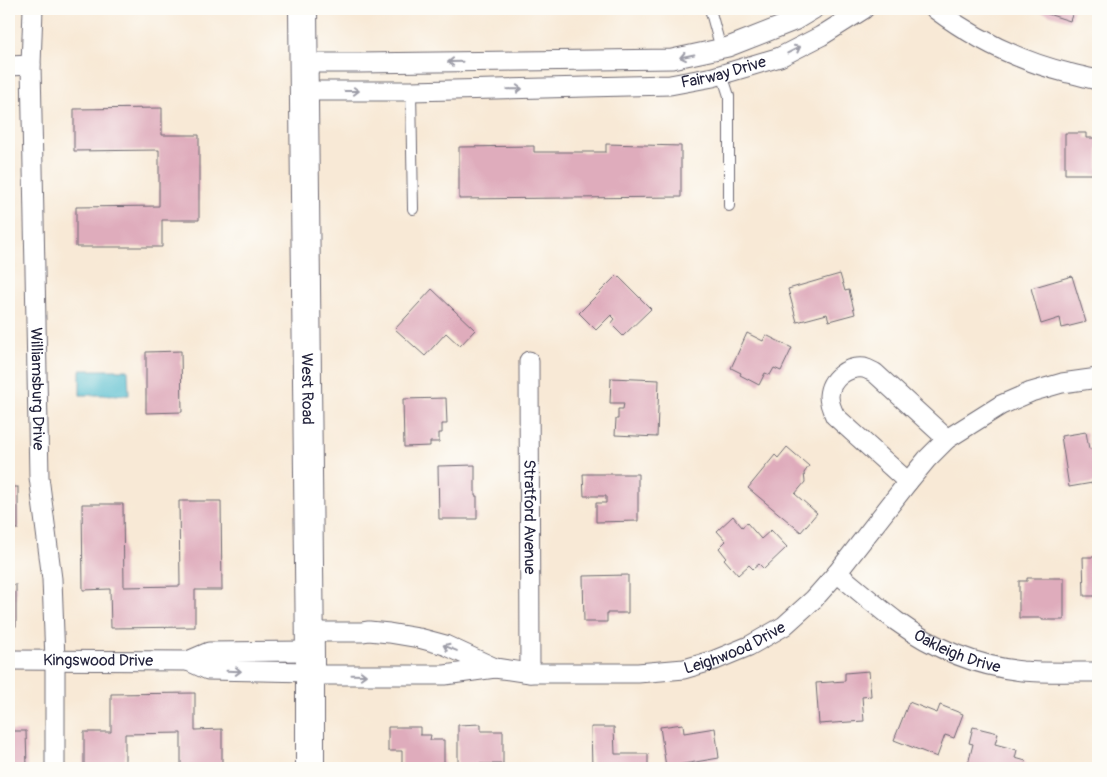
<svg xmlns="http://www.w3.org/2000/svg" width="1107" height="777" font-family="Pangolin,sans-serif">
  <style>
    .water { fill: #52bcce; stroke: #3a6f84 }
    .building { fill: #dfacbc }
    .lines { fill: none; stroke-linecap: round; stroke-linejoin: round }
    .lane-casing { stroke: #6d6871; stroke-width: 12 }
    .street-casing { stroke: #6d6871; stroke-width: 21 }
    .secondary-casing { stroke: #6d6871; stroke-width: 30 }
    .lane { stroke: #fff; stroke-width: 10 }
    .street { stroke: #fff; stroke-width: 19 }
    .secondary { stroke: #fff; stroke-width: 28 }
    .oneway { stroke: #9c9ca7 }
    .labels { text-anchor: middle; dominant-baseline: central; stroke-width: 5; stroke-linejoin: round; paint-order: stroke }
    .street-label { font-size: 16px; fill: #22223b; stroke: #fdfcf7 }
  </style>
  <rect width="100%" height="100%" fill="#fdfcf7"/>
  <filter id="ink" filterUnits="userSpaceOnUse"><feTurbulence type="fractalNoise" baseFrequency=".02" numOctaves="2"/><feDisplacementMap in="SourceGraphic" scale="10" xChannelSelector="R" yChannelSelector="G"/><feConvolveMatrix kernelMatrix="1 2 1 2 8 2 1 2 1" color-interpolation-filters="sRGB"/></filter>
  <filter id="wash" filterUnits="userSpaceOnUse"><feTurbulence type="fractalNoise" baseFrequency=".0096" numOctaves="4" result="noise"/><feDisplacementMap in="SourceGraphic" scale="20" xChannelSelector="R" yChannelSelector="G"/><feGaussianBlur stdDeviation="1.12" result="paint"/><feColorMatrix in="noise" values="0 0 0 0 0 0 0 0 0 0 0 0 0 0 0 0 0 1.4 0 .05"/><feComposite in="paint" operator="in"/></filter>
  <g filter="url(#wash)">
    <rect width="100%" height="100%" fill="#f8e9d6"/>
    <path class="water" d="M80 370H128L129 395H80Z"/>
    <g id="blocks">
      <g class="building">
        <path d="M1032 9H1074L1070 21Z"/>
        <path d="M162 108V135H199V220H162V247H76V207L159 206V150L74 151V109Z"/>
        <path d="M1065 133H1086V138H1098V174H1065Z"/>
        <path d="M606 144 681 146V197L459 199V147L534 146V152H606Z"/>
        <path d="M840 274 845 291 849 290 855 314 829 321 827 314 797 322 788 289Z"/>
        <path d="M617 275 651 309 623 336 611 324 615 319 611 315 596 330 579 313Z"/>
        <path d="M1072 276 1086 322 1062 328 1060 318 1041 324 1031 288Z"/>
        <path d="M432 289 475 330 460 346 446 333 425 356 395 329Z"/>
        <path d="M747 333 763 341 766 335 792 348 781 371 774 368 770 375 765 373 759 385 740 375 741 373 731 368Z"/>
        <path d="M181 351 182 412 146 413V352Z"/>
        <path d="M611 378 659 380 657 437 615 435 616 419H618V409H623L624 403H610Z"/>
        <path d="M446 398 447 424H442V433H439V442H430V446L404 447 403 399Z"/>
        <path d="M1086 432 1089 449 1094 448 1093 442 1098 441V482L1069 487 1061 436Z"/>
        <path d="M787 447 809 466 804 473 805 482 795 494 817 513 801 532 748 488 775 455 778 458Z"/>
        <path d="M475 465V496H477V519H439L438 466Z"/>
        <path d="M583 474H638V521L596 522V503H606V496H584Z"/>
        <rect x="9" y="487" width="9" height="42"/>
        <path d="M179 501H221L222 590H195V627L111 628 110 589 83 590 82 504H123L124 587 180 586Z"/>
        <path d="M733 516 742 527 747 523 761 539 771 530 787 547 764 569 759 564 753 569 749 565 738 575 724 559 726 557 719 548 726 541 717 531Z"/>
        <path d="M1083 557H1098V596H1084Z"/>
        <path d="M628 575V613H607V622H584L583 576Z"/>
        <path d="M1027 578H1064V620H1042V618H1019V581H1027Z"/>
        <rect x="9" y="585" width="7" height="41"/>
        <path d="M869 671 871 696 862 697 864 721 819 724 816 683 845 681V673Z"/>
        <path d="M195 693V730L222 729V768H181V733L125 734V768H84V732H111V694Z"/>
        <path d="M909 702 937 713 940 705 963 714 954 738 945 735 937 757 894 740Z"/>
        <path d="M481 724V731H503V764H480V768H458V725Z"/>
        <path d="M683 724 684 733 715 728 719 758 666 767 660 727Z"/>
        <path d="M388 727H420V735H431L430 740H444V768H402V751H388Z"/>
        <path d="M591 727H614L615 754H648V768H592Z"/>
        <path d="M973 727 998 733 995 744 1017 750 1015 758 1026 761 1024 768H967L973 744 969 743Z"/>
        <path d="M9 731H26L27 768H9Z"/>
      </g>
    </g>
  </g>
  <g filter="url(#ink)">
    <use href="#blocks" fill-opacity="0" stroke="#6d6871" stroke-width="1"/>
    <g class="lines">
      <g class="lane-casing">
        <g id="lane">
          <path d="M710 9 721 49"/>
          <path d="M722 74 729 96V206"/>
          <path d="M411 91 413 209"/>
        </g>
      </g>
      <g class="street-casing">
        <g id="street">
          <path id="s1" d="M33 9 31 65 39 477 52 579 55 660V768"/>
          <path d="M935 9C975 39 1019 61 1068 73 1078 75 1088 78 1098 80"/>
          <path d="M303 63H359L672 59 728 47 794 21 814 9"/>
          <path d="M9 66 31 65"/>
          <path id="s2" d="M304 91H411L670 85 713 77 780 57 821 36 864 9"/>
          <path id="s3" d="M529 361 530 673"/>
          <path d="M908 482 835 416C832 410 829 403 829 396 830 379 847 366 864 368 868 369 871 371 875 373L947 439"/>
          <path id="s4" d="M837 573C857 589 876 606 896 621 933 648 977 666 1022 671 1047 673 1073 672 1098 672"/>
          <path id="s5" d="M310 632H362L369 631 389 633 419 638 445 645 495 668 530 673H638L684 669 715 660 749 646 784 626 814 599 837 573 908 482 927 459 947 439 1001 405 1031 392 1062 383 1098 378"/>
          <path id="s6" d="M9 660 188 661 209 652 310 651"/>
          <path d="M188 661 208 670 310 672"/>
          <path d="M310 675H445L495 668"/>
        </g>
      </g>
      <g class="secondary-casing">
        <g id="secondary">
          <path id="s7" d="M303 9 310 657V768"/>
        </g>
      </g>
      <use href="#lane" class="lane"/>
      <use href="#street" class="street"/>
      <use href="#secondary" class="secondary"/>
    </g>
    <defs><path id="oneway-shaft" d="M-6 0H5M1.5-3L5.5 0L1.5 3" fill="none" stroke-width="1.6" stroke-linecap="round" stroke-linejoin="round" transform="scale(1.25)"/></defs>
    <g class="oneway">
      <use href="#oneway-shaft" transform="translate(794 50) rotate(-27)"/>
      <use href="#oneway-shaft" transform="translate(687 56) rotate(168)"/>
      <use href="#oneway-shaft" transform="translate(455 62) rotate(179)"/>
      <use href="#oneway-shaft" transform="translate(515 89) rotate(-1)"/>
      <use href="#oneway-shaft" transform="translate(352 91)"/>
      <use href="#oneway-shaft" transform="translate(450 648) rotate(-157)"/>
      <use href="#oneway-shaft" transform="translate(234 671) rotate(2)"/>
      <use href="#oneway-shaft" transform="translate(359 675) rotate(1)"/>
    </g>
  </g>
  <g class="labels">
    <g class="street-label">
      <text stroke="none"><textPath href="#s2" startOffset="421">Fairway Drive</textPath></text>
      <text stroke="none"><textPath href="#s1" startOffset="380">Williamsburg Drive</textPath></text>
      <text stroke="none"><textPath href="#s7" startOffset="380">West Road</textPath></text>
      <text stroke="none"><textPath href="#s3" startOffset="156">Stratford Avenue</textPath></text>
      <text stroke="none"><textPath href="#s5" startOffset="436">Leighwood Drive</textPath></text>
      <text stroke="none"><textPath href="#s4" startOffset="145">Oakleigh Drive</textPath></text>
      <text stroke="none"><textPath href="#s6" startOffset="89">Kingswood Drive</textPath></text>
    </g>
  </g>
  <rect width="1107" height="777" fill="none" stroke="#fdfcf7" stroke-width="30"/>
</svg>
